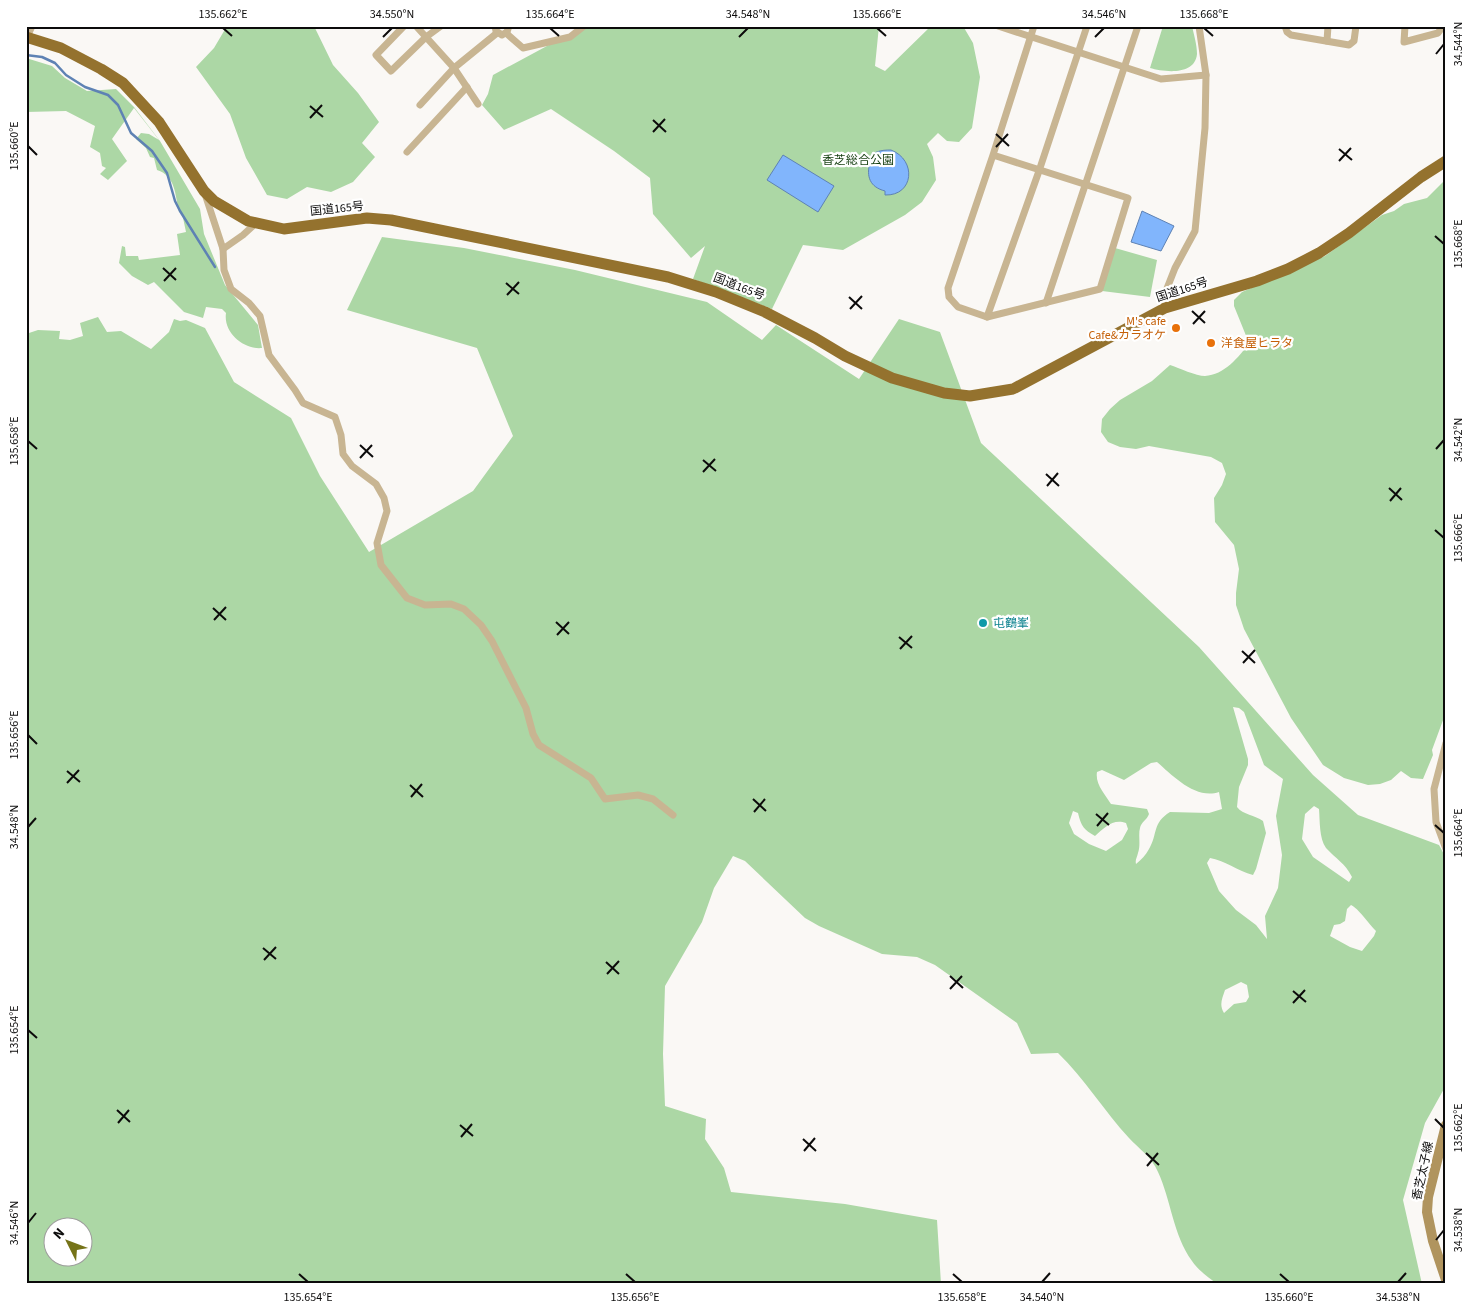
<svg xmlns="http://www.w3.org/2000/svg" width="1472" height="1310" font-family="'Source Sans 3','Noto Sans JP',sans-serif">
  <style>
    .green { fill: #acd7a5; fill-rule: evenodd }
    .water { fill: #81b5fc; stroke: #5e82b4 }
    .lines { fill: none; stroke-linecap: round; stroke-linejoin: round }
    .stream { stroke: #5e82b4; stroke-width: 2.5 }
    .minor { stroke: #c8b592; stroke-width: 7 }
    .secondary { stroke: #b0945e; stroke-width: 10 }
    .trunk { stroke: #94722e; stroke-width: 11 }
    .rail { stroke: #434241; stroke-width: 2.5; stroke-dasharray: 9 9; stroke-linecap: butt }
    .ticks { fill: none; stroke: #0c0b0b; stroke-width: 2 }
    .food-dot { fill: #e8710a; stroke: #fff; stroke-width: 2 }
    .culture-dot { fill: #0f9aa8; stroke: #fff; stroke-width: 2 }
    .labels { text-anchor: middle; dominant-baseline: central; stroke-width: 4.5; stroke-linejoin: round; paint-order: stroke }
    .park-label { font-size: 12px; fill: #153e10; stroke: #fff }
    .street-label { font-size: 12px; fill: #0c0b0b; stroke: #fff }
    .food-label { font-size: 12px; fill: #c56008; stroke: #fff; text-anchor: end }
    .culture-label { font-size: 12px; fill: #0d838f; stroke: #fff; text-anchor: start }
    .neatline { fill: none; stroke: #0c0b0b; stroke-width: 2 }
    .ticks-label { font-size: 12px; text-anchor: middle; fill: #0c0b0b }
  </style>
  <rect width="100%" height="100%" fill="#faf8f5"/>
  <g class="green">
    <path d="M227 26H314L333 65 358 93 379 122 362 143 375 157 353 182 331 192 307 187 287 199 267 195 246 158 230 114 196 67 214 48Z"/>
    <path d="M584 26H672L674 28 703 29 704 26H879L875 66 885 71 931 26H963L973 43 980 77 972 128 959 142 947 141 938 133 927 144 933 157 936 180 922 202 905 215 843 250 803 245 772 309 693 279 705 246 691 258 653 214 650 178 614 151 551 109 504 130 482 105 488 94 493 75Z"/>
    <path d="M1163 26H1192C1194 35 1197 45 1197 54 1195 76 1164 72 1150 68Z"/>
    <path d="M26 58 52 66 65 78 87 91 116 89 134 107 160 141 200 209 204 234 225 285 258 325 262 348C244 350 223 333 226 313L222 309 206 307 203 318 184 312 154 282 148 285 132 276 119 263 122 246 125 247 126 256H138L139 260 180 255 177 234 186 232 182 213 179 212C175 195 176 176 157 170L154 158 150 157 146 148 136 139 141 133 149 134 159 140 134 108 112 139 127 161 108 180 100 174 106 168 102 166 100 153 90 147 95 126 66 111 26 112Z"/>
    <path d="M1446 179V712L1432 750 1433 755 1423 779 1411 778 1401 771 1391 780 1380 784 1368 785 1344 778 1323 765 1291 718 1244 629 1236 605V593L1239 569 1234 545 1215 522 1214 498 1222 485 1226 474 1222 463 1211 457 1149 446 1136 449 1120 447 1108 442 1101 432 1102 419 1110 409 1120 400 1152 381 1170 365C1179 368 1196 376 1205 376 1224 375 1239 357 1249 343L1234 306V300L1242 292 1325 256 1382 215 1394 211 1404 204 1427 198Z"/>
    <path d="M382 237 464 248 575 270 707 302 762 340 776 325 859 379 899 319 940 332 981 443 1199 647 1313 775 1358 815 1439 845 1446 858 1445 1087 1425 1123 1403 1200 1422 1284H1217C1208 1277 1198 1270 1192 1261 1173 1235 1171 1200 1158 1172 1152 1157 1139 1149 1129 1138 1104 1111 1085 1079 1058 1053L1031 1054 1017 1023 935 965 917 957 882 954 819 926 805 918 745 861 733 856 714 888 702 922 665 986 663 1054 665 1106 706 1119 705 1139 724 1168 731 1192 845 1204 937 1220 941 1284H26V334L38 330 60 331 59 339 70 340 83 336 80 323 98 317 107 332 121 331 151 349 169 332 174 319 180 321 186 320 205 328 234 382 291 418 320 476 369 552 473 491 513 436 477 348 347 310ZM1233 707 1239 708 1244 712 1264 765 1283 779 1276 816 1282 855 1278 888 1265 916 1267 939 1256 925 1236 910 1219 891 1207 863 1210 858C1224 860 1238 871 1253 875L1256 869 1266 833 1263 821C1255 815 1243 815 1237 807L1239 787 1248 765V759ZM1157 762C1173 776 1196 800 1219 792L1222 809 1209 813 1170 812C1152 823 1158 834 1149 849 1146 855 1141 860 1136 864 1135 859 1137 858 1138 853 1141 845 1138 835 1140 828 1141 822 1147 820 1149 814L1147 809 1111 804C1105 794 1095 784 1097 772L1102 770 1124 780 1151 763ZM1314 806 1319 809C1320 821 1319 838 1326 848 1336 859 1345 863 1352 877L1349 882 1313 857 1302 839 1305 814ZM1073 811 1078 813C1081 826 1084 830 1095 836 1104 828 1113 818 1126 823L1128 829 1122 840 1106 851 1089 844 1074 834 1069 823ZM1351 905C1358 908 1369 924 1376 931L1374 936 1362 951 1350 947 1330 936 1334 925 1340 924 1345 921 1347 909ZM1241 982 1247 985 1249 997 1246 1002 1234 1004 1224 1013C1219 1005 1222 999 1225 990ZM52 1228H82V1258H52Z"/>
    <path d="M1115 248 1157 260 1150 297 1102 291Z"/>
  </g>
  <g class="water">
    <path d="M891 150C917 160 914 196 885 195V191C870 187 866 177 870 162L868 160C873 151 881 150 891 150Z"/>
    <path d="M783 155 834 186 818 212 767 180Z"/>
    <path d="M1142 211 1174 226 1161 251 1131 242Z"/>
  </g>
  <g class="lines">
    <path class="stream" d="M26 55 42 57 55 63 66 75 85 87 108 95 118 105 131 133 152 151 167 173 175 201 180 211 215 267"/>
    <g class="minor">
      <path d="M404 26 376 55 391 71 426 37 441 26"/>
      <path d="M416 26 454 68 420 105"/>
      <path d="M495 26 496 31 502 35 507 32 509 26"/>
      <path d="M998 26 1161 79 1206 75"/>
      <path d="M1285 26 1287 32 1291 35 1349 45 1354 41 1356 26"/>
      <path d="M1405 26 1404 42 1438 33 1443 26"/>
      <path d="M506 33 523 48 570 37 584 26"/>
      <path d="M27 37 32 26"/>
      <path d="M1327 41 1328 26"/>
      <path d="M478 104 454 68 497 33"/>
      <path d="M407 152 467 87"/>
      <path d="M993 155 1128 198 1100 289 987 317 958 307 949 297 948 288 993 155 1034 26"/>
      <path d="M205 194 223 249 224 270 231 289 249 303 260 316 269 355 295 390 303 403 335 417 341 435 343 454 352 466 376 484 384 498 387 511 377 543 381 565 407 598 425 605 451 604 464 609 481 625 492 641 526 708 533 734 539 745 591 778 605 799 638 795 653 799 673 815"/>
      <path d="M223 249 243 235 256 223"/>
      <path d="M1046 303 1138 26"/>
      <path d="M1165 308 1164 296 1175 268 1195 231 1205 128 1206 75 1199 26"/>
      <path d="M987 317 1039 171 1087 26"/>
      <path d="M1446 743 1434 789 1436 822 1446 849"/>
    </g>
    <path class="secondary" d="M1446 1125 1428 1197 1427 1212 1433 1241 1446 1280"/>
    <path class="trunk" d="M26 37 61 48 101 69 123 83 159 122 204 191 214 201 248 221 284 229 367 218 391 220 668 277 716 292 765 312 815 338 845 356 892 378 944 393 970 396 1013 389 1165 308 1257 281 1288 269 1319 253 1349 233 1421 177 1446 161"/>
    <path class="rail" d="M1445 1203 1446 1199"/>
  </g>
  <path class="ticks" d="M223 28 232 36M550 28 559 36M877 28 886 36M1204 28 1213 36M383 37 392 28M739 37 748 28M1095 37 1104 28M1436 54 1444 44M310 106 323 117M310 118 322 105M653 120 666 132M653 132 665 119M996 134 1009 146M28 146 37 155M996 147 1008 134M1339 149 1352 160M1339 161 1351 148M1435 236 1444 244M163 268 176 280M164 281 176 268M506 283 519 294M507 295 519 282M849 297 862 309M850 309 862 296M1192 311 1205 323M1193 324 1205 311M28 441 37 449M360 445 373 457M1436 449 1444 440M360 458 372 445M703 460 716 471M703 472 715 459M1046 474 1059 486M1047 486 1058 473M1389 488 1402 500M1390 501 1401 488M1435 530 1444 538M213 608 226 620M214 620 226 607M556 622 569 634M557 635 569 622M899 637 912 648M900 649 912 636M1242 651 1255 663M1243 663 1255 650M28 735 37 744M67 771 80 782M67 783 79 770M410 785 423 797M411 797 422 784M753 799 766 811M754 812 765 799M1096 814 1109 825M1435 825 1444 833M1097 826 1108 813M28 827 36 818M263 948 276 959M264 960 276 947M606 962 619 974M607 974 619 961M950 976 963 988M950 989 962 976M1293 991 1306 1002M1293 1003 1305 990M28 1030 37 1038M117 1110 130 1122M1435 1119 1444 1128M118 1123 129 1110M460 1125 473 1136M461 1137 472 1124M803 1139 816 1151M804 1151 815 1138M1146 1153 1159 1165M1147 1166 1158 1153M28 1223 36 1213M1436 1240 1444 1230M299 1274 308 1282M626 1274 635 1282M953 1274 962 1282M1280 1274 1289 1282M1042 1282 1050 1273M1398 1282 1406 1273"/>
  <g class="food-dot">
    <circle cx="1176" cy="328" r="5"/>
    <circle cx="1211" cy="343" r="5"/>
  </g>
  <circle class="culture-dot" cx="983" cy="623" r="5"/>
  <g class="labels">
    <g class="park-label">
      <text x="858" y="160">香芝総合公園</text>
    </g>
    <g class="street-label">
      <text transform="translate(337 209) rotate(-6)">国道165号</text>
      <text transform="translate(739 287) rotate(21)">国道165号</text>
      <text transform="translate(1182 290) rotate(-18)">国道165号</text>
      <text transform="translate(1423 1171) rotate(-78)">香芝太子線</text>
    </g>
    <g class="food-label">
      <text x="1166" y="321">M's cafe<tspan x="1166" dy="14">Cafe&amp;カラオケ</tspan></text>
      <text x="1221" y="343" text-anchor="start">洋食屋ヒラタ</text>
    </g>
    <g class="culture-label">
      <text x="993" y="623">屯鶴峯</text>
    </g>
  </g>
  <rect width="1472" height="1310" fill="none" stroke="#ffffff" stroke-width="55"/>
  <g transform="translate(68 1242) rotate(312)"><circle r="24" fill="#ffffff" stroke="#9e9d9d"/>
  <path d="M0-4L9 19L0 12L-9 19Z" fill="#757318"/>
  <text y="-8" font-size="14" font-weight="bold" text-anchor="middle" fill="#0c0b0b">N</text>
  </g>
  <rect x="28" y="28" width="1416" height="1254" class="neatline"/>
  <g class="ticks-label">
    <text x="223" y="18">135.662°E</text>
    <text x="392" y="18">34.550°N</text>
    <text x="550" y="18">135.664°E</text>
    <text x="748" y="18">34.548°N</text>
    <text x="877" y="18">135.666°E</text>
    <text x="1104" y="18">34.546°N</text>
    <text x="1204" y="18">135.668°E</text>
    <text transform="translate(1458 44) rotate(-90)" y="4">34.544°N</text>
    <text transform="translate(14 146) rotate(-90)" y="4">135.660°E</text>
    <text transform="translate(1458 244) rotate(-90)" y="4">135.668°E</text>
    <text transform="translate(1458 440) rotate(-90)" y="4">34.542°N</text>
    <text transform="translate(14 441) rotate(-90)" y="4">135.658°E</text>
    <text transform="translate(1458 538) rotate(-90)" y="4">135.666°E</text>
    <text transform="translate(14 735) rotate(-90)" y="4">135.656°E</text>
    <text transform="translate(14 827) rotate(-90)" y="4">34.548°N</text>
    <text transform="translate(1458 833) rotate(-90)" y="4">135.664°E</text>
    <text transform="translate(14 1030) rotate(-90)" y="4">135.654°E</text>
    <text transform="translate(1458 1128) rotate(-90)" y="4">135.662°E</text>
    <text transform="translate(14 1223) rotate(-90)" y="4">34.546°N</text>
    <text transform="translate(1458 1230) rotate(-90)" y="4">34.538°N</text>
    <text x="308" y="1301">135.654°E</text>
    <text x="635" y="1301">135.656°E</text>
    <text x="962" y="1301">135.658°E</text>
    <text x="1042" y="1301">34.540°N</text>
    <text x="1289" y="1301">135.660°E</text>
    <text x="1398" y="1301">34.538°N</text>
  </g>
</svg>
